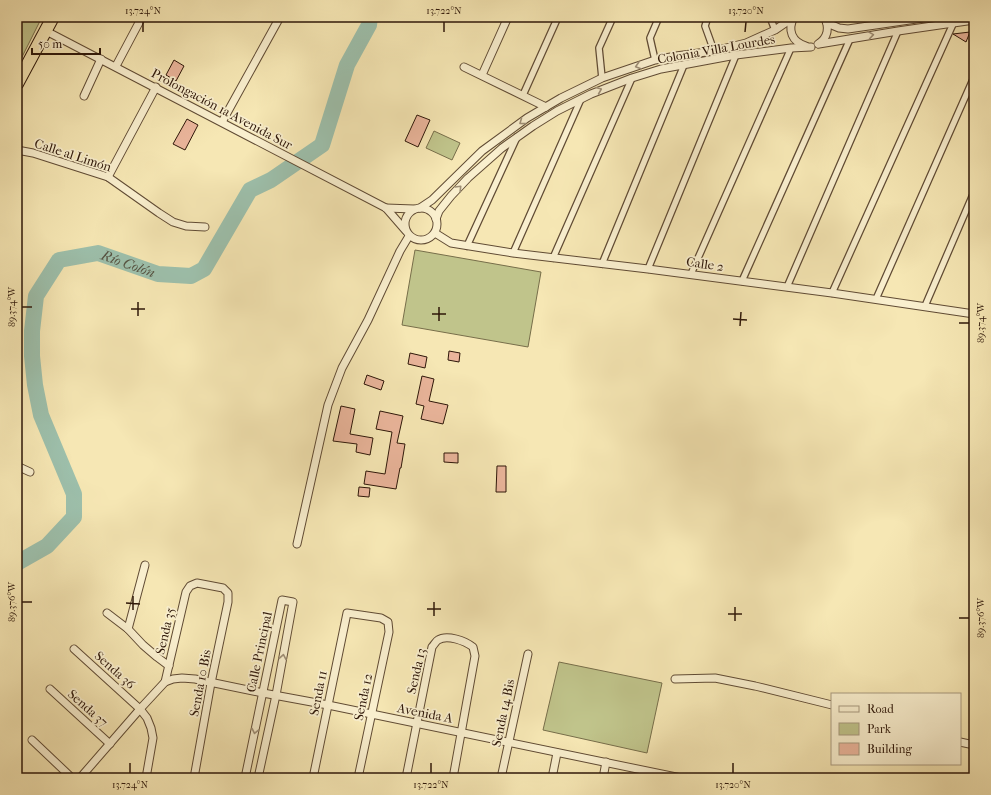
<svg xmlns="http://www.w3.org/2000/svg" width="991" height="795" font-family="'IM FELL French Canon',serif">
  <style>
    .green { fill: #c0c48b; stroke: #776e4a }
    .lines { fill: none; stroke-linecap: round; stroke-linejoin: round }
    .river { stroke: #9dc0ac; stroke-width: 16 }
    .building { fill: #eab59b; stroke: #2e1709 }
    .pedestrian-casing { stroke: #604b34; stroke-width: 8 }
    .minor-casing { stroke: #604b34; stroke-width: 9 }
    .trunk-casing { stroke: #2e1709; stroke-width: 14 }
    .pedestrian { stroke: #f9efce; stroke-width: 5.5 }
    .minor { stroke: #f9efce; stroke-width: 7 }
    .trunk { stroke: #f6e7b4; stroke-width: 12 }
    .oneway { stroke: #9e8e75 }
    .ticks { fill: none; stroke: #2e1709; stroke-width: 1.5 }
    .labels { text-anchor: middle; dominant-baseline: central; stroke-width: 3.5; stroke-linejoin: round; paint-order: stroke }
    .street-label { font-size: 13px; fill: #2e1709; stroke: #f9efce }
    .water-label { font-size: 14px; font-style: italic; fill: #555242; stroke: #f9efce }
    .neatline { fill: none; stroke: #2e1709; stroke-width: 1.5 }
    .ticks-label { font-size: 10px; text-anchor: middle; fill: #2e1709 }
  </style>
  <rect width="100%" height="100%" fill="#f6e7b4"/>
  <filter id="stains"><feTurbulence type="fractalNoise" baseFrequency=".005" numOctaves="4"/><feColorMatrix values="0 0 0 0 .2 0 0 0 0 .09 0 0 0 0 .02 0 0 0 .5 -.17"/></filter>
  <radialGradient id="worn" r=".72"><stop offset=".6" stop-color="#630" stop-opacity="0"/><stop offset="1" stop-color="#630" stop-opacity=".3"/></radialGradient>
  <g class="green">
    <path d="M17 17H42L17 67Z"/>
    <path d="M434 131 460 143 452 160 426 148Z"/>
    <path d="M415 250 541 272 528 347 402 325Z"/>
    <path d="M559 662 662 683 647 753 543 730Z"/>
  </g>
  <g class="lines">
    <path class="river" id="s1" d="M17 563 47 546 74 517V494L41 415 35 385 32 356V331L36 296 59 260 98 253 158 274 191 276 204 269 250 190 271 180 322 145 347 65 369 25 370 17"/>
  </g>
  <g class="building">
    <path d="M970 32 966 42 953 34Z"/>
    <path d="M174 60 184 66 176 81 166 75Z"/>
    <path d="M417 115 430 120 418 147 405 141Z"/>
    <path d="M187 119 198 125 185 150 173 144Z"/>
    <path d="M449 351 460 353 459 362 448 360Z"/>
    <path d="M410 353 427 357 425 368 408 364Z"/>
    <path d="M367 375 384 381 381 390 364 384Z"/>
    <path d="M422 376 434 379 429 401 448 405 443 424 421 419 424 406 416 404Z"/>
    <path d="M341 406 355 409 350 434 373 438 370 455 356 452 357 444 333 441Z"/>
    <path d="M380 411 403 416 397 443 405 444 401 468H400L396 489 364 484 366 471 385 474 392 432 376 429Z"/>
    <path d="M444 453H458V463L444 462Z"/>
    <path d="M497 466H506V492H496Z"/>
    <path d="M359 487 370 488 369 497 358 496Z"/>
  </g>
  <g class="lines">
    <g class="pedestrian-casing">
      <g id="pedestrian">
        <path d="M708 17 705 26 714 51"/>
        <path d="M770 17 775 30"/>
        <path d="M655 60 650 38 659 17"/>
        <path d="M602 78 599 48 613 17"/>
        <path d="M523 95 558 17"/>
        <path d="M467 246 517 137"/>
        <path d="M513 253 581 99"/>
        <path d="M553 258 632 78"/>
        <path d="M602 264 684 65"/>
        <path d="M648 269 736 55"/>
        <path d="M691 274 791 48"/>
        <path d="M742 281 850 39"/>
        <path d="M787 287 898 31"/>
        <path d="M832 293 953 24"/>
        <path d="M876 299 974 77"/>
        <path d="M925 306 974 192"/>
      </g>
    </g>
    <g class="minor-casing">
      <g id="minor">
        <path d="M794 17C787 30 792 42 806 46"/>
        <path d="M827 23 839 28 848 29 930 17"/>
        <path d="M46 31 386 208 406 231"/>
        <path d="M818 44C828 38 830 27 824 17"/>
        <path d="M819 44 898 31 974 20"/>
        <path d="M116 66 142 17"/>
        <path d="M464 67 546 107"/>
        <path d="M482 75 508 17"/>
        <path d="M84 96 101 59"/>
        <path d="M222 122 280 17"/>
        <path d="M17 150 33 153 108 177 159 213 173 222 186 226 205 227"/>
        <path d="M108 177 156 87"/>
        <circle cx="421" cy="224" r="16"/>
        <path d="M386 208 414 209"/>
        <path d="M420 208 432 200 482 151 527 118 561 98 602 78 655 60 676 56 714 51 746 43 775 30 794 17"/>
        <path d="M436 219 439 211 451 196 468 178 502 148 533 126 557 111 591 94 632 78 661 69 736 55 791 48 811 47"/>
        <path d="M435 233 451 243 513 253 648 269 832 293 974 314"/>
        <path d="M17 466 30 472"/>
        <path d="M297 544 328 405 342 368 368 320 400 251 409 236"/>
        <path d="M107 613 128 629 143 645 157 657 169 666"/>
        <path d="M128 629 145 565"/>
        <path d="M74 649 140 709 147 718 151 728 153 738 146 778"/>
        <path d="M675 679 715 678 755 686 832 705"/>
        <path d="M165 682 186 592 190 586 197 583 223 588 228 593V602L211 683 194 778"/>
        <path d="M50 689 110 744"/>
        <path d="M32 740 72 778"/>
        <path d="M960 742 974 745"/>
        <path d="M80 778 140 709 165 682 173 679 182 678 195 679 263 693 328 705 681 778"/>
        <path d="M245 778 282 600 293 602 276 695 258 778"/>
        <path d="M313 778 347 613 381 618 388 622 389 632 358 778"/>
        <path d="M406 778 432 647C434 645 436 641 438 640 447 634 465 641 473 647L475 656 453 778"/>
        <path d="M501 778 528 654"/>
        <path d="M552 778 557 753"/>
        <path d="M603 778 606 762"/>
      </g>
    </g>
    <g class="trunk-casing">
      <path id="trunk" d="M17 84 53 17"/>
    </g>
    <use href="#pedestrian" class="pedestrian"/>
    <use href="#minor" class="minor"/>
    <use href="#trunk" class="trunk"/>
  </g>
  <defs><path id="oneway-chevron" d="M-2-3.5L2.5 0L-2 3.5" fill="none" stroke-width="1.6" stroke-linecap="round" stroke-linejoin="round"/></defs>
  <g class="oneway">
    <use href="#oneway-chevron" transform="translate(871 35) rotate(-9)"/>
    <use href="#oneway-chevron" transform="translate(638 66) rotate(163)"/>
    <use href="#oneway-chevron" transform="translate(599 90) rotate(-23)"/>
    <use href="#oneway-chevron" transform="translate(522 122) rotate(144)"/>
    <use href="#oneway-chevron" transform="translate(459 188) rotate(-46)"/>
    <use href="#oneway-chevron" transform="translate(283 657) rotate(-80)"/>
    <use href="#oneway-chevron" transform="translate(255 731) rotate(102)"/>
  </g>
  <path class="ticks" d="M143 32V22M444 32V22M745 32 746 22M22 307H32M131 309H145M432 314H446M138 316V302M733 319 747 320M439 321V307M959 323H969M740 326 741 312M22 602H32M126 603 140 604M427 609H441M133 610V596M728 614H742M434 616V602M959 618H969M735 621V607M130 773V763M431 773V763M733 773V763"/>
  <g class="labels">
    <g class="street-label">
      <text transform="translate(716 49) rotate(-10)">Colonia Villa Lourdes</text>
      <text transform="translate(222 109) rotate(28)">Prolongación 1a Avenida Sur</text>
      <text transform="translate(73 155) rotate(18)">Calle al Limón</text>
      <text transform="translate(705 264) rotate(8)">Calle 2</text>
      <text transform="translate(165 631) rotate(-77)">Senda 35</text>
      <text transform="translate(259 652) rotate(-78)">Calle Principal</text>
      <text transform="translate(115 670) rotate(42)">Senda 36</text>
      <text transform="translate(416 671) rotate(-77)">Senda 13</text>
      <text transform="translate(200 683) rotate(-79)">Senda 10 Bis</text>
      <text transform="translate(318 693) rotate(-79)">Senda 11</text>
      <text transform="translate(363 697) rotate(-78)">Senda 12</text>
      <text transform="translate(88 708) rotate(42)">Senda 37</text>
      <text transform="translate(425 713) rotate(11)">Avenida A</text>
      <text transform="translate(503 713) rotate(-78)">Senda 14 Bis</text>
    </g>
    <g class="water-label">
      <text stroke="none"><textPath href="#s1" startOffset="417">Río Colón</textPath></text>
    </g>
  </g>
  <rect width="991" height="795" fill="none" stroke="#f6e7b4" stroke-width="44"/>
  <rect x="831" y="693" width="130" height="72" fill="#f9efce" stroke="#a8997f"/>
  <rect x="839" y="706" width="20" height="6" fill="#f9efce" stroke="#a8997f"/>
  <text x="867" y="713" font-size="12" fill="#2e1709">Road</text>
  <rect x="839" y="723" width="20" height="12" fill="#c0c48b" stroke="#a8997f"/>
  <text x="867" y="733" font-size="12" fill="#2e1709">Park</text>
  <rect x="839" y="743" width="20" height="12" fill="#eab59b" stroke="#a8997f"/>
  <text x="867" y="753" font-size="12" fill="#2e1709">Building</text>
  <path d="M32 48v6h68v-6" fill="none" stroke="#2e1709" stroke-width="2"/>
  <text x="38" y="48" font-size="12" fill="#2e1709" stroke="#f9efce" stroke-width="3" paint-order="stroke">50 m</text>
  <rect x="22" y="22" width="947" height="751" class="neatline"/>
  <g class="ticks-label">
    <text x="143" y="14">13.724°N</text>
    <text x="444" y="14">13.722°N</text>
    <text x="746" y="14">13.720°N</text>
    <text transform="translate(11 307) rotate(-90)" y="4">89.374°W</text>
    <text transform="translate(980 323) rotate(-90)" y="4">89.374°W</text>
    <text transform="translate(11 602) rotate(-90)" y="4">89.376°W</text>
    <text transform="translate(980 618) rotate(-90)" y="4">89.376°W</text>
    <text x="130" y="788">13.724°N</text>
    <text x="431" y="788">13.722°N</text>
    <text x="733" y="788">13.720°N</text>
  </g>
  <rect width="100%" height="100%" filter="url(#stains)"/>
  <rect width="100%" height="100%" fill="url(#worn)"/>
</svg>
